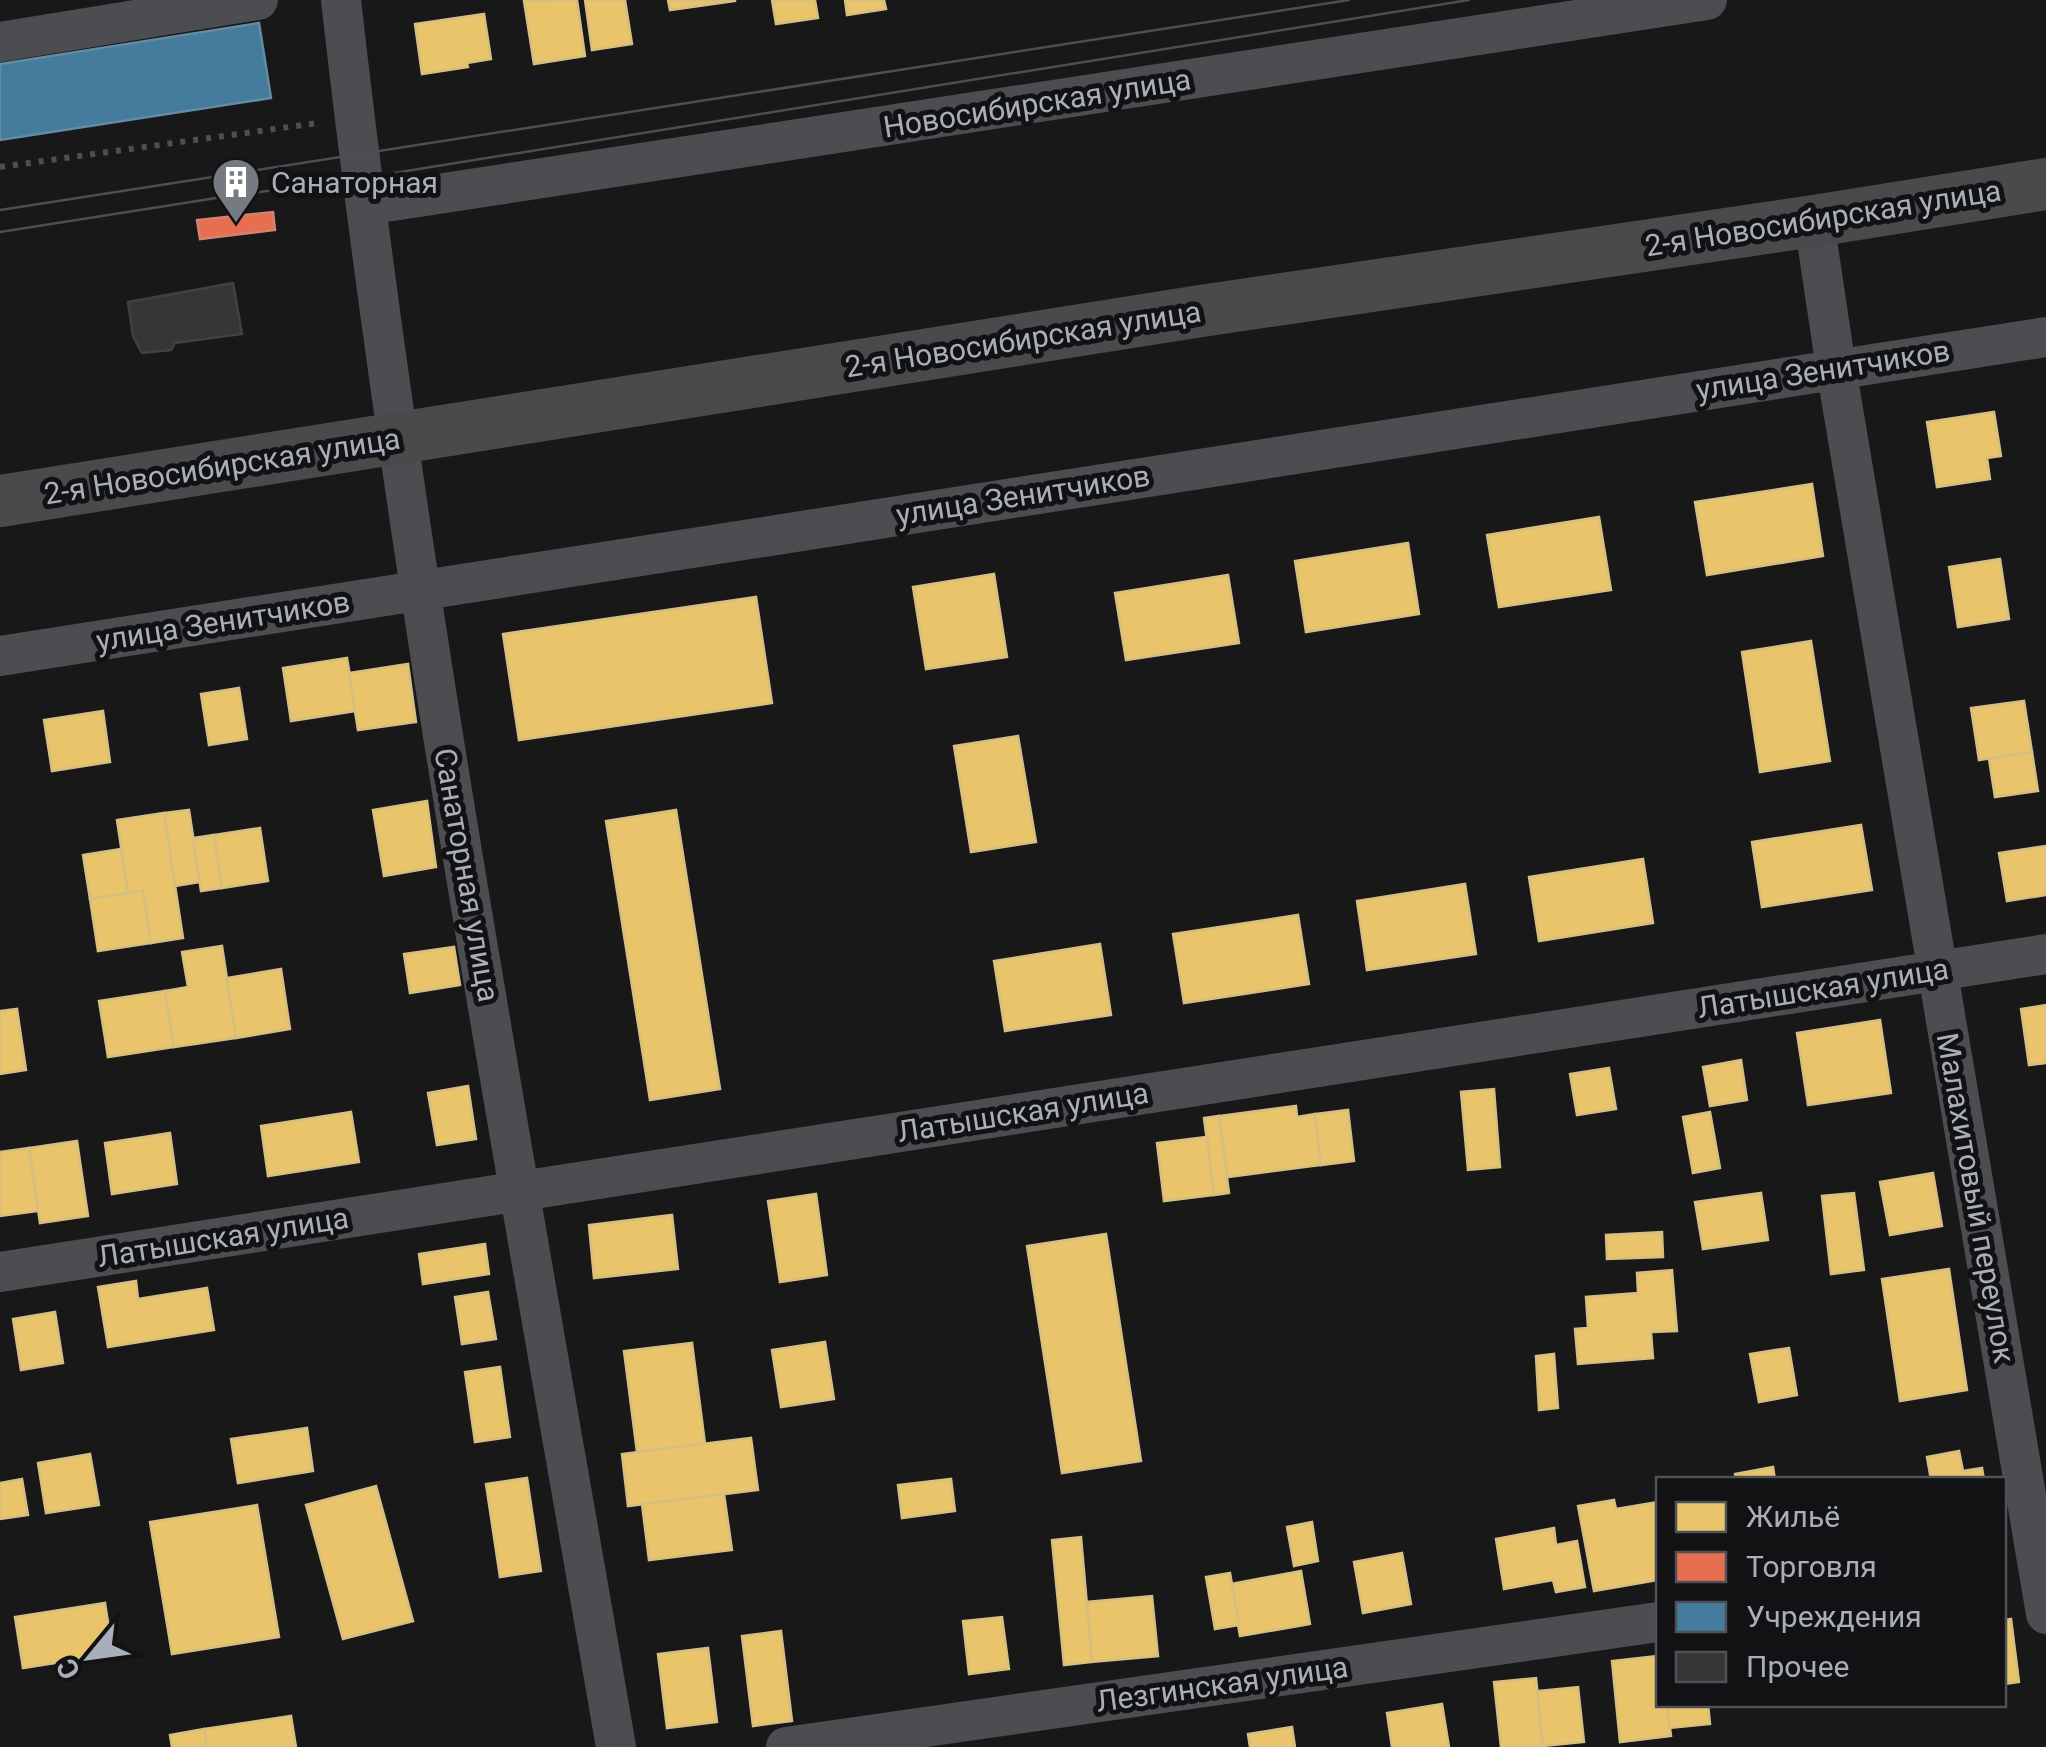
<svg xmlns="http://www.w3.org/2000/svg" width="2046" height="1747" font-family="Roboto,sans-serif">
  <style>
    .homes { fill: #e9c46a; stroke: #d6be82; stroke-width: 2.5 }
    .shops { fill: #e76f51; stroke: #d48270; stroke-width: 2.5 }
    .public { fill: #457b9d; stroke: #638ba6; stroke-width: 2.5 }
    .building { fill: #363637; stroke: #404144; stroke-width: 2.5 }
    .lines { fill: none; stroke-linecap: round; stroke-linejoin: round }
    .path { stroke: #4e4f53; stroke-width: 6; stroke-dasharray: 5 8; stroke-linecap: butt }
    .minor { stroke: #4c4d51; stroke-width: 40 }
    .major { stroke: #4a4a4d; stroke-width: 52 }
    .tram { stroke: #4c4e51; stroke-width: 2.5 }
    .labels { text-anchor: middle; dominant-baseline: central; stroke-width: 10; stroke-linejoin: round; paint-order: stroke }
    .street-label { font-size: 30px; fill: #a9afba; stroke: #121214 }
    .poi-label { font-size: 30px; fill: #a9afba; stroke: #121214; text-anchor: start }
  </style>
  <rect width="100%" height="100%" fill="#181818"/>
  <g class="homes">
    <path d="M577 0 585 56 534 64 524 1Z"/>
    <path d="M585 0H625L632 44 592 50Z"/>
    <path d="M668 0H735V1L670 10Z"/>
    <path d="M772 0H815L818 18 776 24Z"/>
    <path d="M845 0H884L886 9 847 15Z"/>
    <path d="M484 14 491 59 467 63 468 67 422 74 415 24Z"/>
    <path d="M1994 412 2001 456 1987 458 1990 479 1937 487 1927 422Z"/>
    <path d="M1812 484 1823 556 1707 575 1695 502Z"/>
    <path d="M1599 517 1611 590 1499 607 1487 535Z"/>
    <path d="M1408 543 1419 614 1306 632 1295 561Z"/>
    <path d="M2000 559 2009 619 1958 627 1949 567Z"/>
    <path d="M994 574 1007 657 926 669 913 587Z"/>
    <path d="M1228 575 1239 643 1126 660 1115 593Z"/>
    <path d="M756 597 772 703 519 740 503 634Z"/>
    <path d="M1811 641 1830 761 1760 772 1742 652Z"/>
    <path d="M347 658 356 711 291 721 283 668Z"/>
    <path d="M408 664 416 722 358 730 349 673Z"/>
    <path d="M239 688 247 739 209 745 201 694Z"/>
    <path d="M2024 701 2032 752 1979 760 1971 708Z"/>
    <path d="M103 711 110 762 52 771 44 720Z"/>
    <path d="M1018 736 1036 842 971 852 954 746Z"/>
    <path d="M2032 752 2038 791 1995 797 1989 759Z"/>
    <path d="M427 801 436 867 384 876 373 810Z"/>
    <path d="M189 810 200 882 175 886 164 813Z"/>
    <path d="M676 810 720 1089 650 1100 606 821Z"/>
    <path d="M164 813 183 938 151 943 143 891 128 893 117 820Z"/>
    <path d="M1861 825 1872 890 1762 907 1752 842Z"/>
    <path d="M260 828 268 881 222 888 214 835Z"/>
    <path d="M214 835 222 888 201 891 193 838Z"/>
    <path d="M2046 846V895L2007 901 1999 853Z"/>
    <path d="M121 849 128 893 90 899 83 855Z"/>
    <path d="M1643 859 1653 923 1539 941 1529 877Z"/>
    <path d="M1465 884 1476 954 1367 970 1357 901Z"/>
    <path d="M143 891 151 943 98 951 90 899Z"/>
    <path d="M1298 915 1309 984 1184 1003 1173 934Z"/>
    <path d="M1100 944 1111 1015 1005 1031 994 961Z"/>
    <path d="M222 946 236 1038 174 1047 165 991 188 987 182 952Z"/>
    <path d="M454 947 460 985 410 993 404 954Z"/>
    <path d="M281 969 290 1029 236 1038 227 978Z"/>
    <path d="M165 991 174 1047 108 1057 99 1001Z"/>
    <path d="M2046 1005V1063L2029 1065 2021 1009Z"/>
    <path d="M17 1009 26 1070 0 1074V1011Z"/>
    <path d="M1880 1020 1891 1093 1808 1105 1797 1033Z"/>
    <path d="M1741 1060 1747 1100 1710 1106 1703 1067Z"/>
    <path d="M1609 1068 1616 1109 1577 1115 1570 1074Z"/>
    <path d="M468 1086 476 1139 437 1145 428 1093Z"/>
    <path d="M1494 1089 1500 1167 1468 1170 1461 1092Z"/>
    <path d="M1296 1106 1297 1117 1315 1114 1321 1165 1228 1177 1219 1116Z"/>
    <path d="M1348 1110 1354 1161 1321 1165 1315 1114Z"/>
    <path d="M351 1112 359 1162 268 1176 261 1126Z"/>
    <path d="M1710 1112 1720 1168 1693 1173 1683 1117Z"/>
    <path d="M1219 1116 1229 1193 1214 1195 1204 1118Z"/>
    <path d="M170 1133 177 1184 112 1194 105 1143Z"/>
    <path d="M1207 1137 1214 1195 1164 1201 1157 1143Z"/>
    <path d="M77 1141 88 1216 40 1223 29 1148Z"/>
    <path d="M29 1148 38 1211 0 1216V1152Z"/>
    <path d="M1933 1173 1942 1226 1890 1235 1880 1182Z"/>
    <path d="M1761 1193 1768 1240 1703 1249 1695 1202Z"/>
    <path d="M1854 1193 1864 1270 1831 1274 1822 1196Z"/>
    <path d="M816 1194 827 1275 780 1282 768 1201Z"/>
    <path d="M672 1215 678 1269 594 1278 589 1225Z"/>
    <path d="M1662 1232 1663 1257 1607 1259 1606 1235Z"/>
    <path d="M1106 1234 1141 1461 1062 1473 1027 1246Z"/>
    <path d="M485 1244 489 1274 423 1284 419 1254Z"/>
    <path d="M1949 1269 1967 1390 1900 1401 1882 1279Z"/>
    <path d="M1672 1270 1677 1331 1651 1332 1653 1358 1578 1364 1575 1329 1588 1328 1586 1297 1638 1293 1637 1273Z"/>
    <path d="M136 1281 138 1299 207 1288 214 1330 108 1347 98 1287Z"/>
    <path d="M488 1292 496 1339 462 1344 455 1297Z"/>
    <path d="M55 1312 63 1363 21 1370 13 1319Z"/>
    <path d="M825 1342 834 1399 781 1407 772 1350Z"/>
    <path d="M692 1343 705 1444 637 1452 624 1351Z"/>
    <path d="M1789 1348 1797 1395 1759 1402 1750 1354Z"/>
    <path d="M1554 1354 1558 1408 1539 1410 1536 1356Z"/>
    <path d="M500 1367 510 1437 475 1442 465 1372Z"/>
    <path d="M307 1428 313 1471 238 1483 231 1439Z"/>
    <path d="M751 1438 758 1490 628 1506 622 1454Z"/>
    <path d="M1959 1451 1963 1471 1982 1468 1984 1480H1931L1927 1457Z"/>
    <path d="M90 1454 99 1505 46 1513 38 1463Z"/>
    <path d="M1773 1467 1775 1480H1736L1735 1474Z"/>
    <path d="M527 1478 541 1571 500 1577 486 1484Z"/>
    <path d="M22 1479 28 1515 0 1519V1483Z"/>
    <path d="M951 1479 955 1511 902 1518 898 1485Z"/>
    <path d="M376 1486 413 1621 343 1639 306 1505Z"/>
    <path d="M724 1494 732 1550 649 1560 642 1504Z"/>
    <path d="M1614 1500 1616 1509 1658 1502V1580L1594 1591 1578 1506Z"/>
    <path d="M257 1505 279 1637 172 1654 150 1522Z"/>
    <path d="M1312 1522 1318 1561 1294 1566 1287 1527Z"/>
    <path d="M1554 1528 1556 1545 1577 1541 1585 1587 1556 1592 1553 1580 1504 1589 1496 1539Z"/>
    <path d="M1081 1537 1092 1662 1064 1665 1052 1540Z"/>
    <path d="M1402 1553 1411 1604 1363 1613 1354 1562Z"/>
    <path d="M1301 1571 1310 1624 1240 1636 1231 1584Z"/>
    <path d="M1230 1573 1239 1625 1215 1629 1206 1577Z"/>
    <path d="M1152 1596 1158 1656 1092 1662 1087 1602Z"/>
    <path d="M105 1603 113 1654 23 1668 15 1617Z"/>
    <path d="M1002 1617 1009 1669 969 1674 963 1621Z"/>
    <path d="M2011 1619 2019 1682 2004 1684V1620Z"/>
    <path d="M781 1631 792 1721 753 1726 742 1636Z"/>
    <path d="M708 1648 717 1722 667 1728 658 1654Z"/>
    <path d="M1658 1656V1704H1667L1671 1736 1620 1742 1612 1661Z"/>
    <path d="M1536 1678 1543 1746 1501 1747 1494 1682Z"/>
    <path d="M1578 1687 1584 1742 1543 1746 1537 1691Z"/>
    <path d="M1442 1704 1449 1747H1392L1387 1713Z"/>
    <path d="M1667 1704H1708L1710 1724 1670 1728Z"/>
    <path d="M291 1716 296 1747H207L204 1729Z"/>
    <path d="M1292 1727 1295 1747H1250L1248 1734Z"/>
    <path d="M204 1729 207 1747H172L170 1735Z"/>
  </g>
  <path class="shops" d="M273 212 275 230 200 239 197 220Z"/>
  <path class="public" d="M259 23 271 98 0 140V64Z"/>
  <path class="building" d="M233 283 242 334 175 343 171 350 142 353 133 336 128 302Z"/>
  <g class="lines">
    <path class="path" d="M0 167 318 123"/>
    <g class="minor">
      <path d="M341 0C407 586 516 1166 616 1747"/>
      <path d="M0 42 258 0"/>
      <path d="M366 205 1707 0"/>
      <path d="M1814 221 1836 368 2046 1614"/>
      <path d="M0 656 2046 337"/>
      <path d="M0 1272 2046 954"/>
      <path d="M786 1747 1658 1622"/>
    </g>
    <path class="major" d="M0 501 1201 311 1814 221 2046 184"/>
    <g class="tram">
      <path d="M0 210 1349 0"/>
      <path d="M0 232 229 196 363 178 1469 0"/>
    </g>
  </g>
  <defs>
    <g id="building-pin" transform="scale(2.5)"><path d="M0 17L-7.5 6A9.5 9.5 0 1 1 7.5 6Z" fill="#767a81" stroke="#121214"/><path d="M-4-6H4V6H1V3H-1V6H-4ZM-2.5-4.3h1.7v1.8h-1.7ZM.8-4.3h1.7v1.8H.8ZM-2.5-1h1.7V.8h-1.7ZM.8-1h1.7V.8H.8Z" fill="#fff"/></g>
  </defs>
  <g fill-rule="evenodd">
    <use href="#building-pin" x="236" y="182"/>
  </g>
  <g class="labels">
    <g class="street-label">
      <text transform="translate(1037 103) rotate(-9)">Новосибирская улица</text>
      <text transform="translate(1823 218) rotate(-9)">2-я Новосибирская улица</text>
      <text transform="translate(1023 339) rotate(-9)">2-я Новосибирская улица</text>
      <text transform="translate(1823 370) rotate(-9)">улица Зенитчиков</text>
      <text transform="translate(222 466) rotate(-9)">2-я Новосибирская улица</text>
      <text transform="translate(1023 495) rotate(-9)">улица Зенитчиков</text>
      <text transform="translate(223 621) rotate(-9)">улица Зенитчиков</text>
      <text transform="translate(467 875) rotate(80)">Санаторная улица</text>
      <text transform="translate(1823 988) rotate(-9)">Латышская улица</text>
      <text transform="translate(1023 1112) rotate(-9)">Латышская улица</text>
      <text transform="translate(1976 1198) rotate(80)">Малахитовый переулок</text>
      <text transform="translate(223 1237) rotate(-9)">Латышская улица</text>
      <text transform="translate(1222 1684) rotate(-8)">Лезгинская улица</text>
    </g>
    <g class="poi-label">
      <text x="271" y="182">Санаторная</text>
    </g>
  </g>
  <rect x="1656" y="1477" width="350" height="230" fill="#121214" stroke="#4e5156" stroke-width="2.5"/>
  <rect x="1676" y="1502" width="50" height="30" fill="#e9c46a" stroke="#4e5156" stroke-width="2.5"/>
  <text x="1746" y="1527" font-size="30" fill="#a9afba">Жильё</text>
  <rect x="1676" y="1552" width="50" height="30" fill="#e76f51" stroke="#4e5156" stroke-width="2.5"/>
  <text x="1746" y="1577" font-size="30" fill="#a9afba">Торговля</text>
  <rect x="1676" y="1602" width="50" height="30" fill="#457b9d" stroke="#4e5156" stroke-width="2.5"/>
  <text x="1746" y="1627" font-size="30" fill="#a9afba">Учреждения</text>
  <rect x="1676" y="1652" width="50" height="30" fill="#363637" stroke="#4e5156" stroke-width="2.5"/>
  <text x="1746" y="1677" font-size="30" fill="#a9afba">Прочее</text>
  <g transform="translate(90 1657) rotate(241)" stroke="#121214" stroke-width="8" paint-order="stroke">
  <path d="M0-8L18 38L0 25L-18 38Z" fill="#a9afba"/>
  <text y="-15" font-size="28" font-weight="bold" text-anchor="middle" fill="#a9afba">С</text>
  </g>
</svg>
